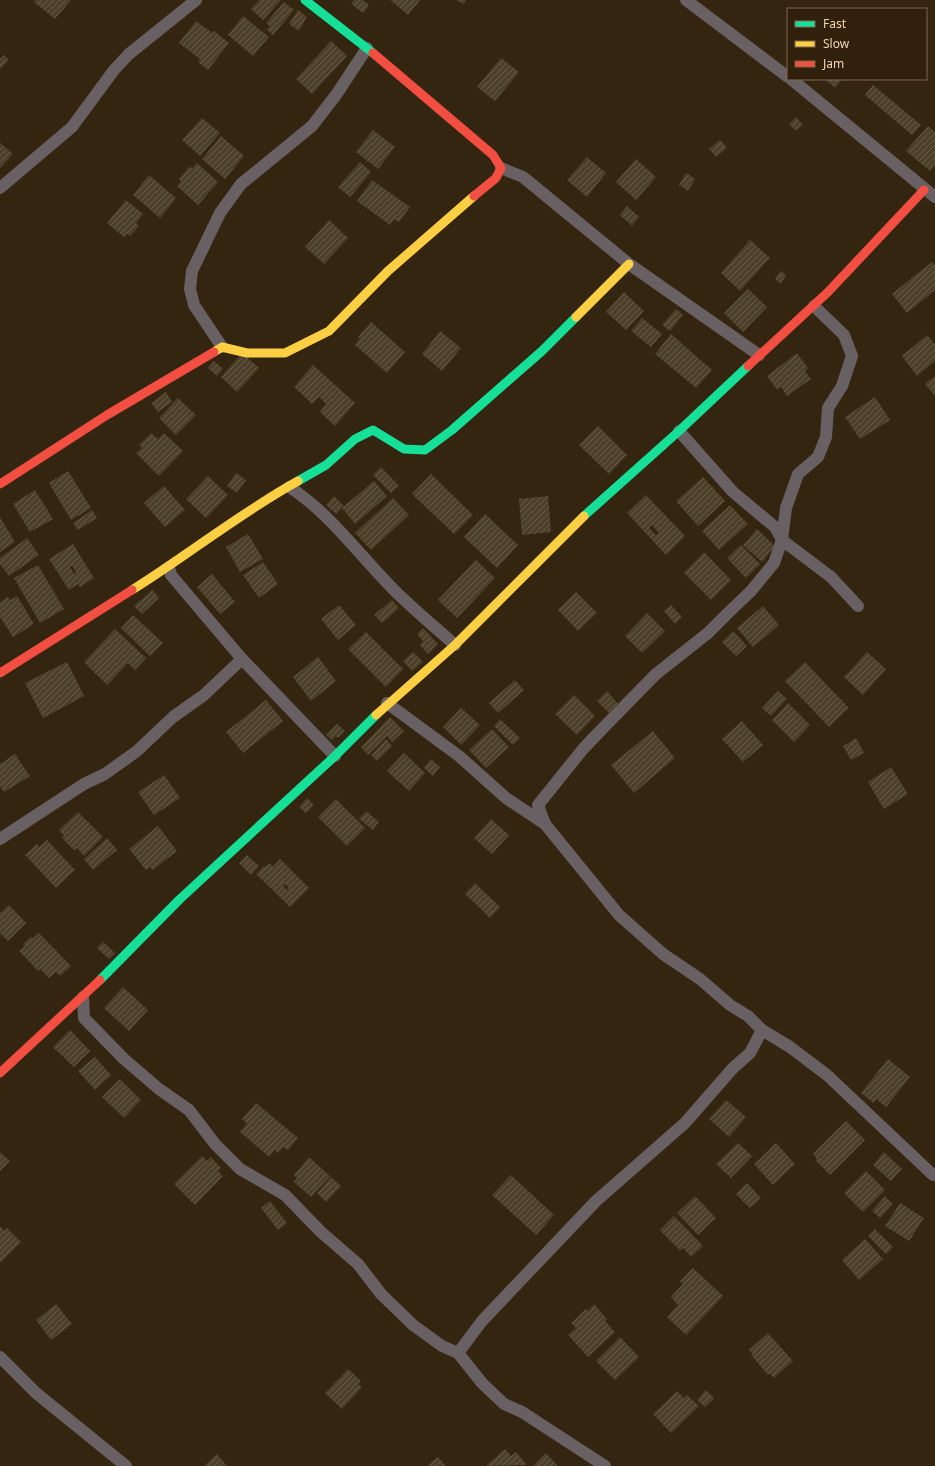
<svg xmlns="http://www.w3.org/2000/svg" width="935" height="1466" font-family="'Noto Sans',sans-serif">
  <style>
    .building { fill: url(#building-hatch); fill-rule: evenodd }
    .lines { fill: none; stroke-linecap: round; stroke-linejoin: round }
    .street { stroke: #686063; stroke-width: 12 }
    .fast { stroke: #16e098; stroke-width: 9 }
    .slow { stroke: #ffcf43; stroke-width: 9 }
    .jam { stroke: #f24e42; stroke-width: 9 }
  </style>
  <defs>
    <pattern id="building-hatch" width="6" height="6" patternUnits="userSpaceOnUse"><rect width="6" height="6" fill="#4d402a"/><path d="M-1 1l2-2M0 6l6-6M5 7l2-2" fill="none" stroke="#675b47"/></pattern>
  </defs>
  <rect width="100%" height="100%" fill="#342511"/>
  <g class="building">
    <path d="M36 0H71L55 19 34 2Z"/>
    <path d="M259 0H281L263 20 251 9Z"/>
    <path d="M354 0H363L369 5 363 13 351 4Z"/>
    <path d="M390 0H420L408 15Z"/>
    <path d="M456 0H466L464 4Z"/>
    <path d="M284 2 294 10 273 35 267 30 270 26 266 23Z"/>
    <path d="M298 10 307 17 299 31 289 24Z"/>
    <path d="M243 16 269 37 253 56 228 35Z"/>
    <path d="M196 21 212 33 214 31 229 43 208 70 198 62 200 59 179 43Z"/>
    <path d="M331 41 347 56 312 94 296 79Z"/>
    <path d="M4 55 9 60 0 69V59Z"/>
    <path d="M501 58 519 72 495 101 477 87Z"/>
    <path d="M828 79H842L835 88 827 81Z"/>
    <path d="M873 85 921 125 912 135 865 95Z"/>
    <path d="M796 117 803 125 796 131 789 124Z"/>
    <path d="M202 118 220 133 200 156 182 140Z"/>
    <path d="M928 126 935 132V165L930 171 906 151Z"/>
    <path d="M373 130 395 147 378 169 356 152Z"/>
    <path d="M221 136 244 156 225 179 202 159Z"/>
    <path d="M720 140 727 148 716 157 709 149Z"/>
    <path d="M0 143 13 154 0 168Z"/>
    <path d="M587 157 606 173 587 197 567 180Z"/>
    <path d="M636 159 656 177 636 200 616 182Z"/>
    <path d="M360 162 371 172 350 197 338 187Z"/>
    <path d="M197 163 218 182 198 205 177 186 181 181 179 179 190 166 192 169Z"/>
    <path d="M686 173 695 179 688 191 679 185Z"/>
    <path d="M149 175 176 198 160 218 133 195Z"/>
    <path d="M372 180 410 207 399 222 394 219 390 225 357 201Z"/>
    <path d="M126 200 143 214 136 223 139 226 130 236 127 234 124 237 107 223Z"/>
    <path d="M627 206 639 217 632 226 620 215Z"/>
    <path d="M329 220 348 238 324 264 305 247Z"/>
    <path d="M750 240 770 258 740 291 721 273Z"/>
    <path d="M932 262 935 265V290L907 313 892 294Z"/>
    <path d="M780 271 786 275 781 284 775 279Z"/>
    <path d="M748 289 767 307 743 332 724 313Z"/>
    <path d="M624 292 644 311 626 330 606 312Z"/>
    <path d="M676 309 683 315 670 331 662 325Z"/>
    <path d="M642 318 662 334 651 347 631 331Z"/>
    <path d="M371 322 405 352 387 373 355 345 360 338 358 337Z"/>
    <path d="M440 331 461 348 442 371 422 354Z"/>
    <path d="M671 334 712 370 696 388 655 354Z"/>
    <path d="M927 335 935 344V361L917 376 902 356Z"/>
    <path d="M242 353 259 368 237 392 221 377Z"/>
    <path d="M797 353 808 368 805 371 811 379 787 396 781 387 777 390 767 376Z"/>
    <path d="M214 361 223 369 217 376 208 368Z"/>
    <path d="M313 365 355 403 335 426 320 412 326 404 319 397 312 404 294 387Z"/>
    <path d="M935 376V396L925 384Z"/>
    <path d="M166 392 172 402 158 412 151 403Z"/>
    <path d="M875 397 890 420 860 439 845 417Z"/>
    <path d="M178 398 196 415 176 435 159 418Z"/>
    <path d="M598 426 627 455 609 474 579 445Z"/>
    <path d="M151 433 158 439 164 433 183 451 159 476 136 453 142 448 139 445Z"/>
    <path d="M381 467 399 486 391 493 373 475Z"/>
    <path d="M68 471 91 508 71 520 49 483Z"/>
    <path d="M236 473 246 480 237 493 227 486Z"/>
    <path d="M431 474 473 515 454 534 412 494Z"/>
    <path d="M208 476 228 495 206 518 186 499Z"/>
    <path d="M703 477 725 501 698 526 676 501Z"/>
    <path d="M374 481 387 496 355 524 342 508Z"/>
    <path d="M164 486 185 510 165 527 144 503Z"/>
    <path d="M35 490 53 519 30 532 13 504Z"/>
    <path d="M646 495 685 536 666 555 627 513ZM652 525 659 533 656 535 649 528Z"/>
    <path d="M334 496 344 506 336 514 326 505Z"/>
    <path d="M548 496 551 532 522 535 519 499Z"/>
    <path d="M393 498 409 515 371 550 355 533Z"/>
    <path d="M730 505 748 524 719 550 702 531Z"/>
    <path d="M92 510 97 518 78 530 73 523Z"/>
    <path d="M485 514 518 545 497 568 464 537Z"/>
    <path d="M0 517 15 542 0 552Z"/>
    <path d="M757 529 775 546 762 562 743 545Z"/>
    <path d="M248 534 263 559 240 572 226 547Z"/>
    <path d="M27 538 39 555 9 576 0 564V558Z"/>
    <path d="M73 544 94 578 80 587 78 584 69 590 49 559ZM72 566 76 572 74 574 70 567Z"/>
    <path d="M741 545 760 564 746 578 727 558Z"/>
    <path d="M704 552 731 580 711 600 684 573Z"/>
    <path d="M476 560 495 578 457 618 438 600Z"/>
    <path d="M263 562 278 584 259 598 243 575Z"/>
    <path d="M38 565 64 609 40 623 14 578Z"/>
    <path d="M212 574 235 602 220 614 197 587Z"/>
    <path d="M152 590 159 598 142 614 134 606Z"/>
    <path d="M576 592 597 613 578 631 558 610Z"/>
    <path d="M17 596 34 624 13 637 0 617V602L8 597 10 600Z"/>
    <path d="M392 600 399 608 382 623 374 615Z"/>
    <path d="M339 605 356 625 338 640 321 619Z"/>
    <path d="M671 605 682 617 675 624 664 611Z"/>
    <path d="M763 606 779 625 753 647 737 628Z"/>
    <path d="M647 613 665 631 642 653 625 636Z"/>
    <path d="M133 615 163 643 150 656 121 628Z"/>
    <path d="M423 628 438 644 428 654 420 645 423 641 417 634Z"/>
    <path d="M115 629 146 658 135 670 128 663 107 685 84 662Z"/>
    <path d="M733 631 747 646 736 656 722 642Z"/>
    <path d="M366 632 403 669 386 687 348 649Z"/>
    <path d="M413 652 423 662 412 671 403 661Z"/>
    <path d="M867 652 886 669 863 695 844 677Z"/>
    <path d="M318 657 336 681 311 701 293 677Z"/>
    <path d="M67 662 84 696 43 718 25 683Z"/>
    <path d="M805 662 849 708 829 727 785 681Z"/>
    <path d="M515 680 524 690 498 713 489 703Z"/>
    <path d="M607 691 618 704 609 713 597 701Z"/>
    <path d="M778 691 787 699 771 716 762 708Z"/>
    <path d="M574 695 595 716 577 735 555 714Z"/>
    <path d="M266 700 283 721 243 753 226 732Z"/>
    <path d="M788 703 810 725 794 742 772 720Z"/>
    <path d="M461 708 480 725 461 745 443 727Z"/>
    <path d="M390 717 404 731 392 742 387 736 368 755 361 747Z"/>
    <path d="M500 719 520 738 513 745 494 726Z"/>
    <path d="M742 721 763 745 743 762 722 739Z"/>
    <path d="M337 724 345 731 338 738 336 736 332 740 326 735Z"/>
    <path d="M492 729 509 747 486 768 469 750Z"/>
    <path d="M653 731 675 758 634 793 611 765Z"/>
    <path d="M856 738 864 753 851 760 843 746Z"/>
    <path d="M386 739 392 746 377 761 371 755Z"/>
    <path d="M404 753 425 773 409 791 387 771Z"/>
    <path d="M15 754 30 776 4 792 0 786V764Z"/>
    <path d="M431 759 440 767 433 776 424 768Z"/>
    <path d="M891 767 908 794 884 809 868 782Z"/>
    <path d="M164 775 180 798 154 815 138 792Z"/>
    <path d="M307 798 314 805 306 813 299 807Z"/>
    <path d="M336 799 365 828 347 846 318 817Z"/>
    <path d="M366 811 379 822 373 830 359 819Z"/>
    <path d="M78 812 103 837 84 856 77 848 74 850 62 838 64 836 59 830Z"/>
    <path d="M491 819 509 835 492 854 474 838Z"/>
    <path d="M158 826 177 851 153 870 150 867 146 870 129 849Z"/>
    <path d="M107 838 117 850 93 870 84 859Z"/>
    <path d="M47 840 75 870 56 888 25 855 37 844 39 847Z"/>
    <path d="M247 855 259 866 251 875 239 863Z"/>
    <path d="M280 859 309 888 290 907 256 874 264 866 265 867 270 863 273 867ZM285 884 289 888 287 890 283 886Z"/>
    <path d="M475 883 500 907 490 918 465 894Z"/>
    <path d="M9 905 26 923 8 941 0 933V913Z"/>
    <path d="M39 933 71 966 60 976 56 972 49 978 40 969 38 971 19 951 25 946 23 944 31 937 32 939Z"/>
    <path d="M103 942 115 953 109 959 97 948Z"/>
    <path d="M123 987 148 1010 129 1031 104 1008Z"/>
    <path d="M70 1030 90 1051 74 1067 53 1047Z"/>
    <path d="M95 1057 111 1075 95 1090 78 1071Z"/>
    <path d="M888 1059 910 1077 886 1107 876 1099 874 1103 861 1093Z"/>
    <path d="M120 1079 141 1100 124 1118 102 1097Z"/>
    <path d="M726 1100 746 1117 729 1137 709 1119Z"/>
    <path d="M256 1103 298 1138 288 1150 283 1147 278 1153 275 1150 269 1157 240 1132 247 1124 242 1119Z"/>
    <path d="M846 1121 865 1140 830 1175 815 1160 817 1159 813 1154Z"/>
    <path d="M738 1143 752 1156 731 1178 716 1164Z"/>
    <path d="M776 1143 795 1164 773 1185 754 1164Z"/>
    <path d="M0 1152 10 1161 0 1171Z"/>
    <path d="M884 1152 902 1169 891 1181 873 1165Z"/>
    <path d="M202 1156 207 1161 211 1157 221 1168 218 1171 223 1176 195 1205 174 1184Z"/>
    <path d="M309 1157 330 1176 311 1197 294 1182 297 1178 294 1175Z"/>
    <path d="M866 1171 885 1190 863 1212 844 1193Z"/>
    <path d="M511 1175 554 1215 536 1235 492 1195Z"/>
    <path d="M331 1177 341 1186 326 1202 317 1193Z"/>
    <path d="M747 1183 761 1198 750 1208 736 1194Z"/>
    <path d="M695 1196 716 1218 698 1235 677 1213Z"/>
    <path d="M885 1196 893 1204 880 1218 872 1211Z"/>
    <path d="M270 1201 287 1223 278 1230 261 1208Z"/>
    <path d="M900 1203 924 1218 909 1241 885 1226Z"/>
    <path d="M674 1216 703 1246 691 1257 683 1248 680 1251 660 1230Z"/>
    <path d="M0 1226 4 1231 7 1228 21 1242 0 1263Z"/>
    <path d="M875 1229 893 1247 886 1254 868 1236Z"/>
    <path d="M865 1239 883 1259 859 1280 842 1260Z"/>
    <path d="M693 1268 723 1296 686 1335 667 1317 678 1305 671 1297 683 1284 680 1281Z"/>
    <path d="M56 1304 72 1324 51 1340 36 1320Z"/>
    <path d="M594 1304 607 1319 605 1321 615 1332 588 1357 568 1335 576 1328 571 1323 586 1309 588 1311Z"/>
    <path d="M768 1333 793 1361 774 1378 770 1373 768 1375 751 1355 753 1354 749 1350Z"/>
    <path d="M620 1337 639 1357 615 1380 596 1361Z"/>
    <path d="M348 1369 361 1381 358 1384 362 1387 342 1409 325 1393Z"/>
    <path d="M706 1390 714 1398 705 1407 697 1400Z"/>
    <path d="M677 1391 684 1398 687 1395 699 1406 671 1433 653 1414Z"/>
    <path d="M505 1449 511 1456 516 1452 527 1465 486 1466Z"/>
    <path d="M546 1453 558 1466H533Z"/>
    <path d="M217 1454 227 1466H204Z"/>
    <path d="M438 1457 446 1466H427Z"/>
  </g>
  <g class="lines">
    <g class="street">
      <path d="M686 0 788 77"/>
      <path d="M791 79 935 197"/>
      <path d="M501 168 523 177 629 264 759 355"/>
      <path d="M0 188 72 127 114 70 129 54 196 0"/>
      <path d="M222 347 194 305 190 289 192 271 220 213 241 184 312 126 336 95 367 48"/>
      <path d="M679 431 733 492 775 527 782 540 831 577 858 606"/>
      <path d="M289 487C329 512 360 556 394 590 413 609 435 627 455 645"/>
      <path d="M169 567 171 575 242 659 335 756"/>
      <path d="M387 703 459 756 506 798 545 824 619 915 663 954 700 979 730 1005 748 1016 762 1030 790 1047 827 1075 933 1175"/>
      <path d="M545 824 538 805 583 749 604 727 656 674 708 633 728 613 751 591 774 563 782 540 786 508 798 474 818 457 826 437 828 408 842 386 852 356 844 335 814 306"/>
      <path d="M0 839 84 784 105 774 137 751 173 717 204 695 242 659"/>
      <path d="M83 997 84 1018 124 1059 159 1089 189 1110 215 1144 240 1169 285 1195 321 1232 358 1264 381 1294 413 1325 442 1346 458 1353 482 1383 504 1404 522 1412 605 1466"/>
      <path d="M458 1353 482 1321 596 1201 685 1123 733 1068 750 1053 762 1030"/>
      <path d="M0 1357 36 1393 126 1466"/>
    </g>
    <g class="fast">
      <path d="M305 0 373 53"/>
      <path d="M298 481 326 465 355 439 373 430 404 449 425 450 452 430 542 351 576 317"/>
      <path d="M584 516 679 431 748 366"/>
      <path d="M100 980 180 899 335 756 376 715"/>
    </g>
    <g class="slow">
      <path d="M576 317 629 264"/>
      <path d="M214 352 222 347 247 353H285L329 331 388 271 474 196"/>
      <path d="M132 590C188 555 240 513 298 481"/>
      <path d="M376 715 455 645 584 516"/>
    </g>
    <g class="jam">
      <path d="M373 53 493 155 501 168 496 178 474 196"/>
      <path d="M748 366 828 292 924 190"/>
      <path d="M0 484 107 415 214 352"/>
      <path d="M0 673 132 590"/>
      <path d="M0 1073 100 980"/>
    </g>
  </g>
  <rect x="787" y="8" width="140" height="72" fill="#31200c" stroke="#7e6850"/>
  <rect x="795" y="21" width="20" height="6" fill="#16e098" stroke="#7e6850"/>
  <text x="823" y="28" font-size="12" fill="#f2d4b6">Fast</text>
  <rect x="795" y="41" width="20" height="6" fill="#ffcf43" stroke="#7e6850"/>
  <text x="823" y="48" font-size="12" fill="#f2d4b6">Slow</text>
  <rect x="795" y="61" width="20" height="6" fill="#f24e42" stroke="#7e6850"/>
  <text x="823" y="68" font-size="12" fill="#f2d4b6">Jam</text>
</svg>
